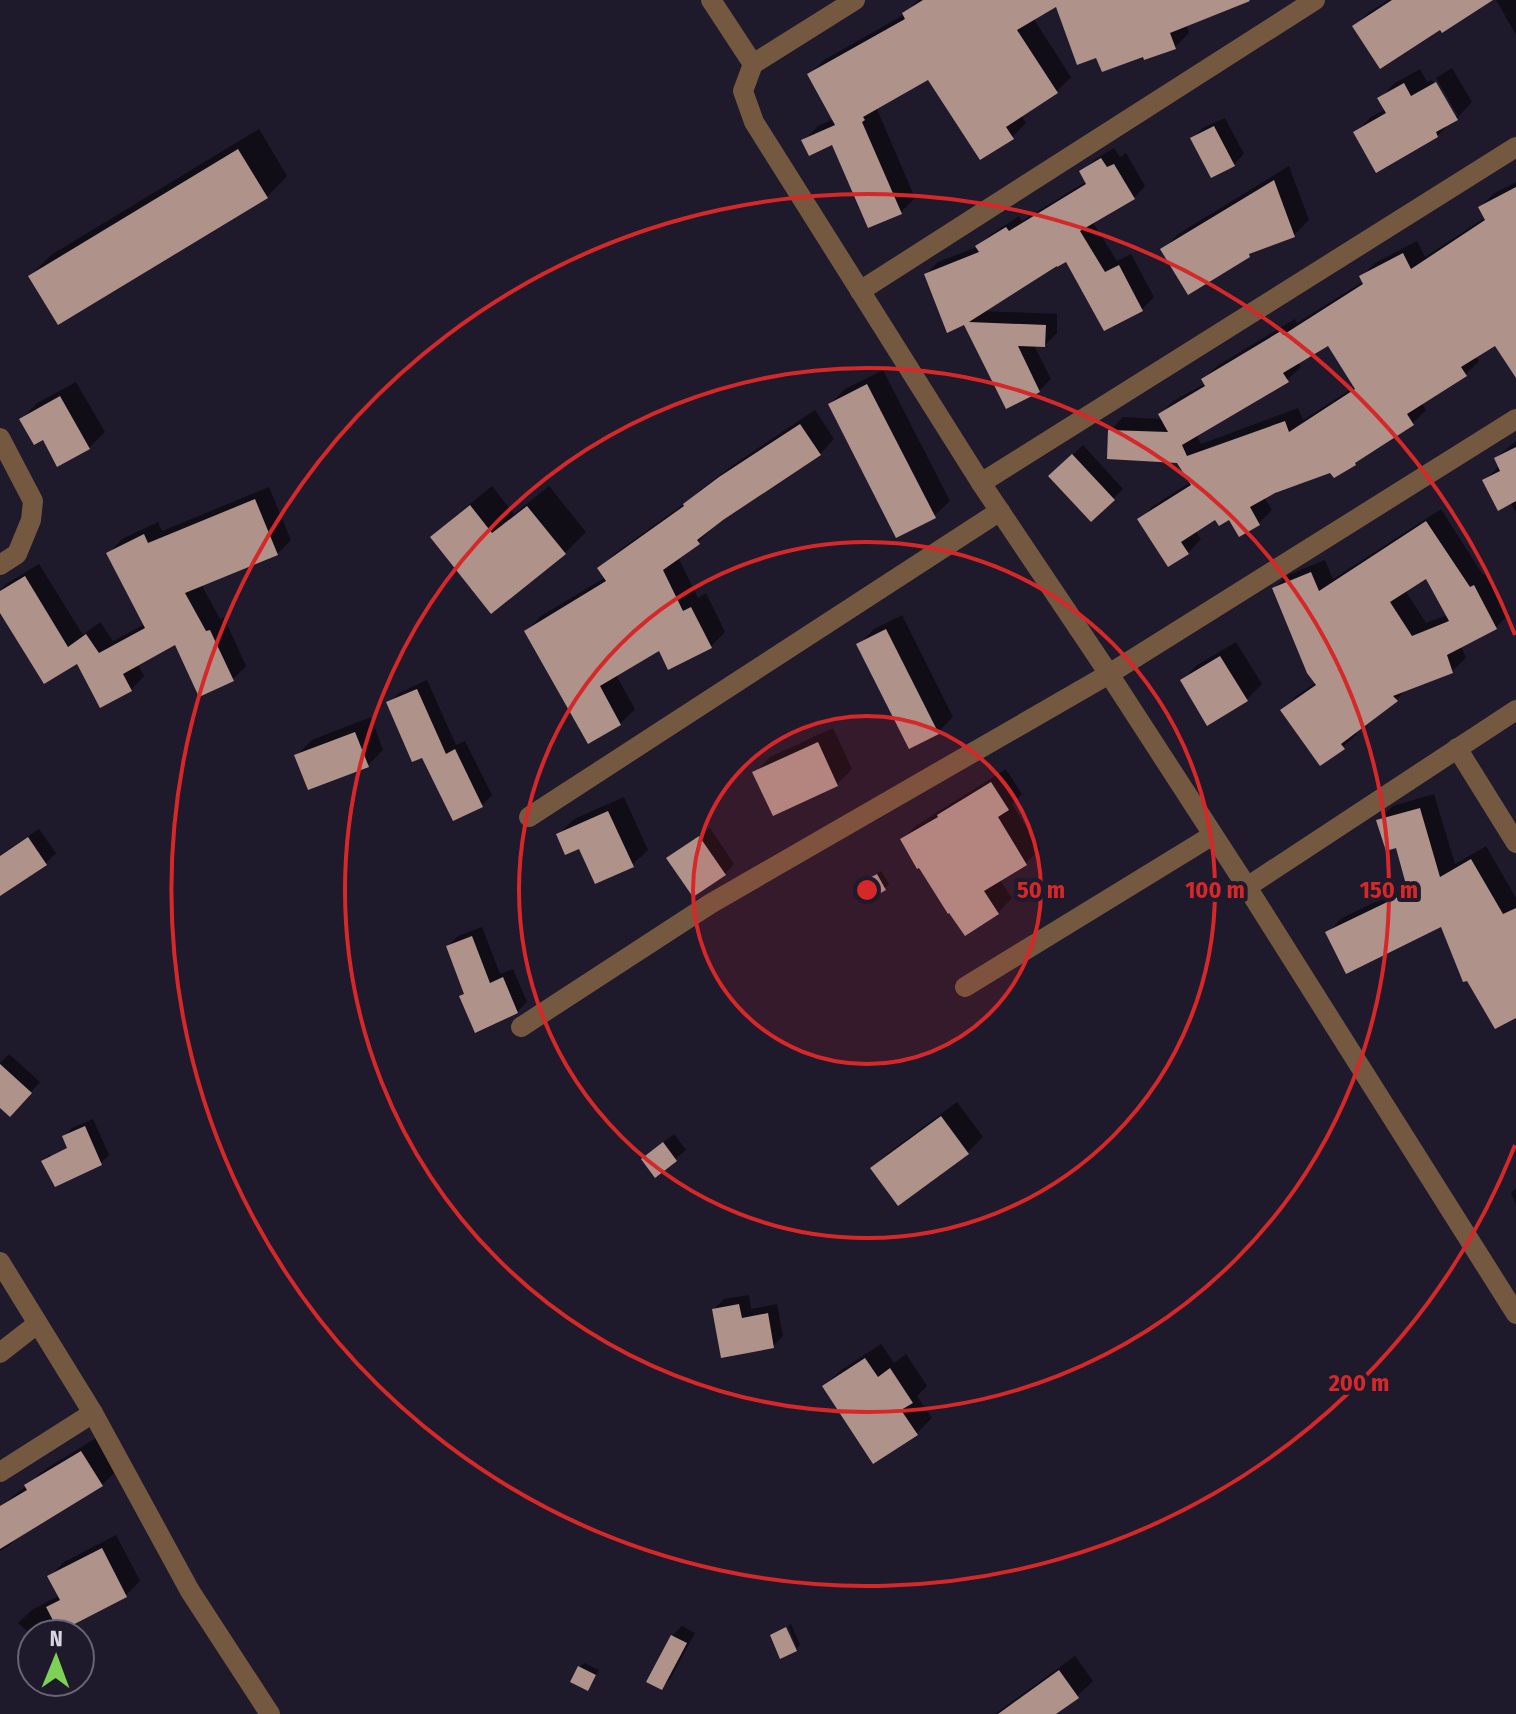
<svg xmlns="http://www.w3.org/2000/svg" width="1516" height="1714" font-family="'Fira Sans Condensed',sans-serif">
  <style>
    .shadow { fill: #0007; fill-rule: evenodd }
    .building { fill: #af928a; fill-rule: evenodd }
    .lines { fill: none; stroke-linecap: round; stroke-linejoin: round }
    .street { stroke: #745840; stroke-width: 20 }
    .ring { fill: none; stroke: #d62828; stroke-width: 4 }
    .centre { fill: #d62828; stroke: #1f192c; stroke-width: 4 }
    .ring-label { font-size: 24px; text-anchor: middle; font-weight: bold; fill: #d62828; stroke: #1f192c; stroke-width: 8; stroke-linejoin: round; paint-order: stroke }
  </style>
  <rect width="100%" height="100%" fill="#1f192c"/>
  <g class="shadow">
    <path d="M918 0H1230L1186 24 1189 33 1175 47 1144 55 1098 56 1057 4 1033 18 1071 77 1057 91 1021 115 1026 123 1012 137 929 77 876 107 915 198 901 212 833 143 804 140 818 126 834 119 810 74 824 60 905 14Z"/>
    <path d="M1388 0H1490L1441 28 1355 26 1368 13Z"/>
    <path d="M1496 0H1516V35Z"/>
    <path d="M1452 68 1472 102 1457 118 1453 120 1437 136 1355 133 1371 117 1386 109 1380 98 1395 83 1420 69 1427 82 1432 80 1454 116H1458L1436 78Z"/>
    <path d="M1225 118 1244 154 1234 164 1193 138 1203 128Z"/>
    <path d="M259 129 287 176 267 197 30 276 51 255Z"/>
    <path d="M1114 148 1120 157 1126 153 1145 186 1134 198 1092 221 1117 261 1131 254 1154 297 1142 309 1104 329 1067 259 982 311 1057 314V333L1045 345H1034L1051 379 1039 391 965 322 926 274 938 262 977 247 990 235 1019 216 1022 221 1087 181 1082 171 1094 160Z"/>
    <path d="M1289 166 1309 220 1294 235 1254 250 1249 255 1163 250 1178 234Z"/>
    <path d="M1516 182V355L1496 343 1475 356 1479 361 1466 374 1421 402 1426 410 1413 423 1360 457 1264 497 1272 510 1259 523 1230 517H1216L1195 530 1201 539 1188 553 1140 520 1153 506 1191 482 1178 461 1110 431 1123 417 1162 419 1160 415 1173 401 1206 383 1203 379 1217 366 1295 319 1297 323 1364 281 1361 277 1375 263 1417 241 1425 257 1486 217 1480 207 1493 194ZM1329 343 1356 386 1303 420 1298 408 1201 444 1196 434 1287 380 1301 367 1298 362Z"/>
    <path d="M883 370 950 501 934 516 830 404 845 389Z"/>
    <path d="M76 382 105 432 89 448 22 419 37 403Z"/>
    <path d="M815 410 834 439 820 454 722 519 698 542 678 557 698 598 706 593 725 632 711 646 660 649 616 675 635 709 620 724 526 631 541 616 606 577 600 569 614 554 691 499 700 490 736 463Z"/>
    <path d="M1516 441V513L1510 502 1485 480 1500 465 1496 458Z"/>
    <path d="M1083 445 1123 489 1113 499 1061 466Z"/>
    <path d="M492 486 514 514 549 486 586 532 565 553 433 537 454 517Z"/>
    <path d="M269 487 291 540 277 554 201 584 220 619 224 617 246 666 232 680 176 642 137 663 144 676 131 690 78 662 0 609V590L6 584 39 564 83 635 100 622 113 641 145 624 109 553 122 539 158 522 162 531Z"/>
    <path d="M1441 509 1483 575 1487 573 1509 614 1496 627 1461 646 1466 658 1452 671 1408 688 1396 700 1355 731 1357 734 1343 747 1283 710 1296 696 1317 682 1274 588 1288 575 1325 560 1333 579ZM1427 576 1448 615 1426 623 1405 590Z"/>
    <path d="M902 615 953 717 938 732 859 644 874 629Z"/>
    <path d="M1236 642 1262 684 1246 700 1182 681 1197 665Z"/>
    <path d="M427 680 456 745 465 741 492 795 482 805 423 755 389 703 399 693Z"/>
    <path d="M371 717 383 750 368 765 297 755 312 740Z"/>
    <path d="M833 728 852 769 837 784 755 773 770 757Z"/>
    <path d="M1006 769 1022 794 1012 804 1040 849 1026 863 1000 880 1012 898 998 913 902 839 917 825Z"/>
    <path d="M1434 794 1455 864 1486 846 1516 898V1015L1442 925 1328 932 1342 918 1408 886 1397 846 1378 821 1393 806Z"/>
    <path d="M624 797 648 850 632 865 558 835 574 819Z"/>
    <path d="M710 828 734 864 725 874 669 859 679 849Z"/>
    <path d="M39 829 56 853 46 863 0 894V855Z"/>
    <path d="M881 871 889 884 885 888 861 884Z"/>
    <path d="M482 927 500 974 513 969 527 1002 517 1012 461 997 465 993 448 946 458 936Z"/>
    <path d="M9 1054 40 1082 20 1104 0 1105V1063Z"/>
    <path d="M957 1102 983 1137 968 1152 898 1203 872 1168 888 1153Z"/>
    <path d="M93 1119 109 1155 101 1163 43 1161 50 1154V1158L76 1145 64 1137 72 1128Z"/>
    <path d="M674 1134 686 1150 656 1175 654 1149Z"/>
    <path d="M1516 1188V1205L1511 1193Z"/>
    <path d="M749 1295 751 1309 777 1304 783 1336 773 1346 714 1309 724 1299Z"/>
    <path d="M881 1344 894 1363 906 1354 927 1386 917 1396 932 1418 916 1434 824 1386 840 1371Z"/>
    <path d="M96 1438 116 1471 102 1485 23 1532 9 1546 0 1551V1507L18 1492 27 1486 41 1472Z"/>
    <path d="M116 1535 140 1581 126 1595 55 1621 43 1634 32 1635 18 1623 32 1610 60 1595 50 1576 64 1562Z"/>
    <path d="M791 1624 800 1645 797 1648 788 1626Z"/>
    <path d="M682 1626 695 1633 671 1678 661 1688 672 1636Z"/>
    <path d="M1075 1656 1093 1681 1077 1696 1052 1714H995Z"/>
    <path d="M584 1663 599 1670 592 1684 587 1689 573 1681 580 1667Z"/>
  </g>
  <g class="building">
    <path d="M923 0H1249L1250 1 1170 33 1176 49 1144 60 1143 57 1102 72 1096 58 1077 65 1056 7 1017 30 1058 93 1006 127 1014 139 980 160 928 80 863 117 865 120 862 122 902 214 868 228 832 145 809 156 801 140 835 125 807 74 905 19 902 13Z"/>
    <path d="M1392 0H1493L1442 33 1440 30 1380 69 1352 26Z"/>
    <path d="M1436 82 1458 120 1436 132 1438 137 1376 173 1353 132 1386 113 1377 98 1404 83 1411 96Z"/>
    <path d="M1214 126 1235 166 1211 178 1190 138Z"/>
    <path d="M238 149 268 198 58 325 28 276Z"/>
    <path d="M1101 158 1107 167 1114 164 1135 199 1080 231 1105 272 1119 265 1143 311 1104 331 1066 262 1057 267V266L969 322 1046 325 1045 347 1018 346 1040 392 1006 409 964 325 947 333 924 274 979 252 975 246 1006 227 1009 231 1086 184 1079 171Z"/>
    <path d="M1274 180 1295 237 1249 254 1250 257 1188 295 1160 249Z"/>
    <path d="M1516 187V378L1495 346 1461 367 1467 376 1407 414 1414 425 1355 463 1356 465 1334 478 1330 473 1275 493 1250 507 1260 525 1239 537 1229 520 1219 526 1215 520 1181 542 1189 554 1168 567 1137 519 1191 485 1177 463 1107 459 1108 430 1168 432 1158 414 1205 386 1201 379 1281 331 1283 335 1363 284 1359 276 1403 253 1411 269 1485 220 1478 207ZM1328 346 1355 389 1289 432 1285 421 1187 456 1182 445 1289 382 1283 373Z"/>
    <path d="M867 384 936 518 896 538 828 404Z"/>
    <path d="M60 396 90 449 57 467 43 440 34 445 19 419Z"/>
    <path d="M800 424 821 455 723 520 697 540 700 544 663 570 683 611 691 607 712 648 668 670 659 651 600 686 621 725 588 744 524 631 606 581 597 568 684 506 683 504 719 477Z"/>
    <path d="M1516 447V501L1498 511 1482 480 1500 471 1494 458Z"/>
    <path d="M1072 454 1115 500 1091 522 1048 476Z"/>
    <path d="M255 499 278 555 185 593 206 631 210 630 234 681 199 697 175 645 123 674 132 691 100 708 77 664 44 684 0 613V591L25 576 68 647 86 634 99 653 145 628 106 553 144 534 148 543Z"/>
    <path d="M470 505 492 533 527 506 566 554 491 614 430 537Z"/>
    <path d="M1426 521 1470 587 1474 585 1497 629 1447 655 1453 673 1393 696 1398 701 1341 744 1345 749 1320 766 1280 710 1316 685 1307 673 1272 588 1311 572 1319 591ZM1426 579 1449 621 1412 636 1390 602Z"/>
    <path d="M886 629 939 734 909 749 856 644Z"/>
    <path d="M1220 656 1248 701 1207 726 1180 680Z"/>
    <path d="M417 689 446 754 455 749 483 807 453 821 422 758 412 762 386 702Z"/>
    <path d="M355 732 369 767 308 790 294 755Z"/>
    <path d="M818 742 838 786 773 816 752 772Z"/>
    <path d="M991 782 1009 810 998 817 1027 865 984 891 999 914 965 936 949 913 948 914 919 868 917 869 900 839 938 817 937 815Z"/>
    <path d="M1420 808 1440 877 1471 859 1503 914 1516 908V1018L1495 1029 1467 981 1463 982 1441 927 1346 974 1325 932 1408 892 1396 848 1386 851 1376 820Z"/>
    <path d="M608 811 634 867 595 884 579 849 565 855 556 834Z"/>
    <path d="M699 836 726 875 693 897 666 858Z"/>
    <path d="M28 837 47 865 0 896V856Z"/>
    <path d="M877 874 886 890 868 900 858 884Z"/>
    <path d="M472 936 490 983 503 977 518 1013 475 1033 459 996 464 994 446 946Z"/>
    <path d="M0 1064 32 1093 10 1117 0 1108Z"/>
    <path d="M941 1116 969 1154 898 1206 870 1168Z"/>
    <path d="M85 1126 102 1165 55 1187 41 1161 67 1148 62 1136Z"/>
    <path d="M663 1142 677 1161 655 1178 641 1159Z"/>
    <path d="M739 1304 742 1318 768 1313 774 1348 721 1358 712 1309Z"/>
    <path d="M865 1358 878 1377 890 1368 913 1403 901 1410 918 1435 873 1464 822 1386Z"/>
    <path d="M81 1451 103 1486 0 1549V1506L27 1490 24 1485Z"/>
    <path d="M102 1548 127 1597 59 1632 46 1607 60 1600 47 1576Z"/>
    <path d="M786 1627 797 1651 780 1659 770 1635Z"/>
    <path d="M671 1635 687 1643 662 1690 646 1682Z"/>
    <path d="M578 1666 596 1675 588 1691 570 1682Z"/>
    <path d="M1059 1670 1079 1698 1056 1714H998Z"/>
  </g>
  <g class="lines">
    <g class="street">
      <path d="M711 0 753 64 743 91 754 122 981 483 1109 674 1247 887 1516 1314"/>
      <path d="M753 64 855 0"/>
      <path d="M860 291 1315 0"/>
      <path d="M0 438 33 501 31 520 17 554 0 565"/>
      <path d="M981 483 1516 147"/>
      <path d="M1457 748 1516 843"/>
      <path d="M529 817 1000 511"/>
      <path d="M1247 887 1516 710"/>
      <path d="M965 987 1213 835"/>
      <path d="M521 1027 710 904 1109 674 1516 419"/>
      <path d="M0 1262 93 1413 190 1591 270 1714"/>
      <path d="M0 1353 37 1324"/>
      <path d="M0 1472 93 1413"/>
    </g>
  </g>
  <circle cx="867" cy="890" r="174" fill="#d62828" fill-opacity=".12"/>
  <g class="ring">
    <circle cx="867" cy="890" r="174"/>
    <circle cx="867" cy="890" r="348"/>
    <circle cx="867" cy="890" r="522"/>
    <path d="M1515 1145A696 696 0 1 1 1515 635"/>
  </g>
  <circle cx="867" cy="890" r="12" class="centre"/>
  <g class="ring-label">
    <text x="1041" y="898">50 m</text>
    <text x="1215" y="898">100 m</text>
    <text x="1389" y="898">150 m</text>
    <text x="1359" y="1391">200 m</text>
  </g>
  <g transform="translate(56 1658) rotate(1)"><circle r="38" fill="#1f192c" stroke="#696475" stroke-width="2"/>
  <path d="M0-6L14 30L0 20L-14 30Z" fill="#7dd154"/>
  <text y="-12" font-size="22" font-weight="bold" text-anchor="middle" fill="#d8d4e2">N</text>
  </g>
</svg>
